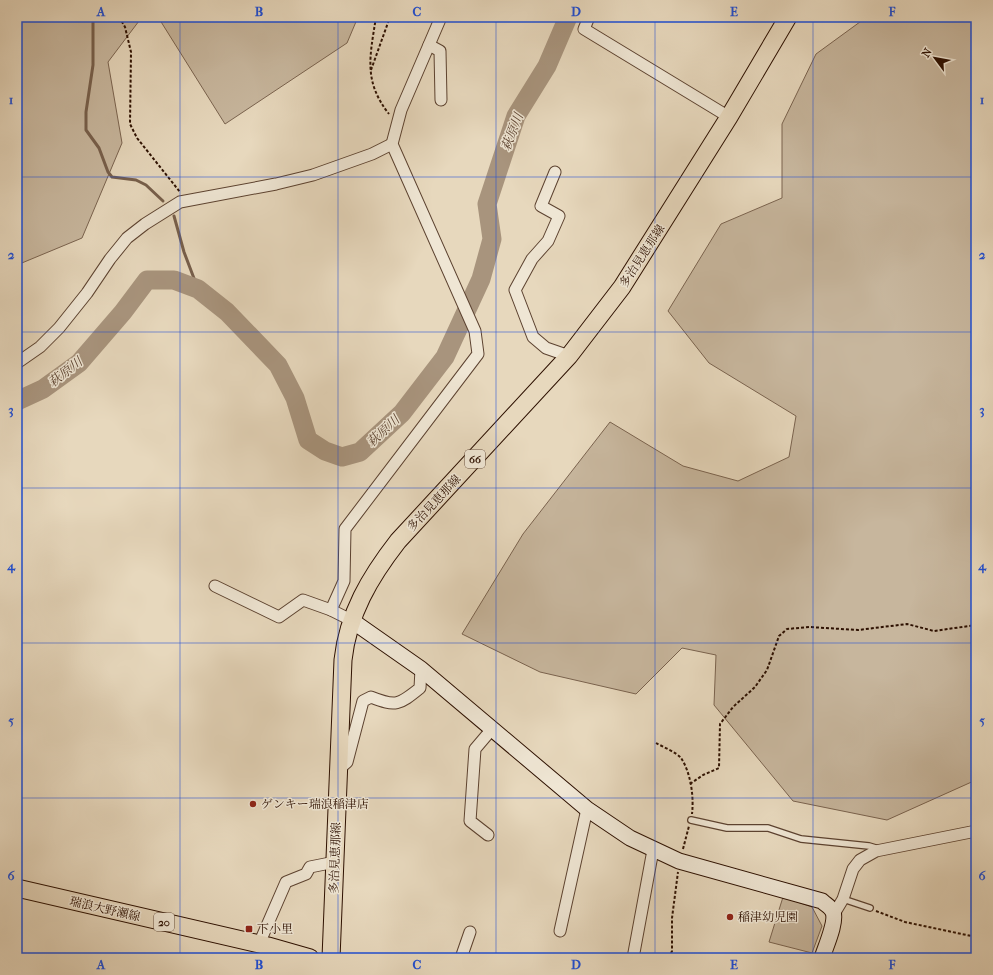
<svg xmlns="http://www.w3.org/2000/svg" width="993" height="975" font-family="'IM FELL French Canon','Noto Serif JP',serif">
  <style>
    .green { fill: #c7b69d; stroke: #7a634f }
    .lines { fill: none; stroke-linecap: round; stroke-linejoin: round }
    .stream { stroke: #775f4b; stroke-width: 3 }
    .river { stroke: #a8947d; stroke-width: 19 }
    .lane-casing { stroke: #5c4230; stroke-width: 8 }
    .street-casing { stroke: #5c4230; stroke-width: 13 }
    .secondary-casing { stroke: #2d1001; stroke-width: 17 }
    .primary-casing { stroke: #2d1001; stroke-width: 19 }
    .path { stroke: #2d1001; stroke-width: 2; stroke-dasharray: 3 2; stroke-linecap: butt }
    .lane { stroke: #efe6d4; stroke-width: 5.5 }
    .street { stroke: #efe6d4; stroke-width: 11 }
    .secondary { stroke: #efe6d4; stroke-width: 15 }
    .primary { stroke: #e7d8bd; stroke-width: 17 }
    .grid { fill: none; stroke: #1d4ed8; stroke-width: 1; stroke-opacity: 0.55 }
    .poi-dot { fill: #8f2418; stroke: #efe6d4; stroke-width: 1.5 }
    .labels { text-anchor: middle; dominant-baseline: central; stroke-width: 3; stroke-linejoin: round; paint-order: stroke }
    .shield { fill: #efe6d4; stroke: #675040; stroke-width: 1 }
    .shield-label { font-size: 11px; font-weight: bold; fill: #2d1001 }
    .street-label { font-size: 12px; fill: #2d1001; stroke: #efe6d4 }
    .poi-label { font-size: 12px; fill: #2d1001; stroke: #efe6d4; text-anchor: start }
    .water-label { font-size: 13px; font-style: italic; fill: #5e4533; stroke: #efe6d4 }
    .neatline { fill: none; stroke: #1d4ed8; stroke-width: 1.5 }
    .grid-label { font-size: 13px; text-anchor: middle; font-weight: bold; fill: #1d4ed8 }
  </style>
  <rect width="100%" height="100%" fill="#e7d8bd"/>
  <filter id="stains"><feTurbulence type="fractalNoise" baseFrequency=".005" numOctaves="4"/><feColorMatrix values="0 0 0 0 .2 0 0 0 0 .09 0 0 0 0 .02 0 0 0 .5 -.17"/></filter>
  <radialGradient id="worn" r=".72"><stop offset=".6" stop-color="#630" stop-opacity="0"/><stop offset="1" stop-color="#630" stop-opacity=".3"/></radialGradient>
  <g class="green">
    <path d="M17 17H142L108 62 122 143 82 238 17 265Z"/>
    <path d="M158 17H358L347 43 225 124Z"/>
    <path d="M872 17H976V780L887 820 793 801 714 705 716 655 682 648 636 694 540 672 462 634 523 534 610 422 683 466 738 481 789 457 796 416 709 363 668 311 721 224 782 198V124L816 54 864 19Z"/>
    <path d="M783 897 812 907 822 926 812 953 769 942Z"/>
  </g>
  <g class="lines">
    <g class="stream">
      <path d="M93 17V65L86 112V130L99 148 108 172 112 177 136 180 146 185 163 201"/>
      <path d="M174 216 184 252 195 281 192 287"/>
    </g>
    <path class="river" d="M17 401 43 389 79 363 123 312 147 280H174L198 289 227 312 278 365 295 398 308 440 325 451 342 457 360 452 402 413 445 357 481 279 492 239 487 204 516 116 547 66 568 17"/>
    <g class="lane-casing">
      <g id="lane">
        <path d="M691 820 727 828H768L801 839 869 846 879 849"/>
        <path d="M843 899 870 908"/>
      </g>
    </g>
    <g class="street-casing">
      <g id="street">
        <path d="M589 17 584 29 729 117"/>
        <path d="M429 45 440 51 441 100"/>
        <path d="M555 172 541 206 559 216 548 241 532 259 515 290 533 337 546 348 569 356"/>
        <path d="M17 363 40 347 59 328 87 293 110 259 127 238 145 224 180 202 276 184 313 175 372 154 392 144"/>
        <path d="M215 586 279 617 303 600 331 610"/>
        <path d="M351 620 331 610 344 581 345 529 478 354 475 331 392 144 401 110 441 17"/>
        <path d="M339 769 347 762 363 701 371 697C396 707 399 705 420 688L421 669"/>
        <path d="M488 835 470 821 475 749 492 729"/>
        <path d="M834 914 843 899 853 869 860 860 876 851 976 831"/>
        <path d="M560 931 587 809"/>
        <path d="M259 944 286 882 306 874 310 867 335 862"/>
        <path d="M264 958 268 946"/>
        <path d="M461 958 470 932"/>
        <path d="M633 958 653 850"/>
      </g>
    </g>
    <g class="secondary-casing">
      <path id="secondary" d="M351 620 421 669 587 809 630 838 679 861 822 901C826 905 831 907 833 912 837 922 825 948 822 958"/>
    </g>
    <g class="primary-casing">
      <g id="primary">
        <path d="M17 888 268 946 310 958"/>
        <path d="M331 958 343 660C348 614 370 577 398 541L569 356 622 287 729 117 788 17"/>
      </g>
    </g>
    <g class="path">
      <path d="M119 17 125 27 131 52 130 124 137 138 180 192"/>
      <path d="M376 17C370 56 363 81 389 114"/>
      <path d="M371 70 390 17"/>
      <path d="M656 743C663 747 676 752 681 758 691 773 694 797 692 814"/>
      <path d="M690 784 703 775 719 768 720 724 733 707 755 687 767 670 779 636 787 629 809 627 858 630 907 624 934 631 976 625"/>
      <path d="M683 849 689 826"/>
      <path d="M876 911 905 922 976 937"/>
      <path d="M669 958 672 951V918L678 872"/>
    </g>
    <use href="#lane" class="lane"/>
    <use href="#street" class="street"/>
    <use href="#secondary" class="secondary"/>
    <use href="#primary" class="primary"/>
  </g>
  <path class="grid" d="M180 17V958M338 17V958M496 17V958M655 17V958M813 17V958M17 177H976M17 332H976M17 488H976M17 643H976M17 798H976"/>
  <g class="poi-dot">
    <circle cx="253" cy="804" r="4"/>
    <circle cx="730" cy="917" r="4"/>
    <rect x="245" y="925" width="8" height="8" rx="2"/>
  </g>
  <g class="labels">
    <g class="shield">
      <rect x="465" y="450" width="20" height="18" rx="3"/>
      <rect x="154" y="913" width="20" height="18" rx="3"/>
    </g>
    <g class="shield-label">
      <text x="475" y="459">66</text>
      <text x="164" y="922">20</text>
    </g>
    <g class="street-label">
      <text transform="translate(642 256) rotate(-57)">多治見恵那線</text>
      <text transform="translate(434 503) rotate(-47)">多治見恵那線</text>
      <text transform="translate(335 858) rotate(-88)">多治見恵那線</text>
      <text transform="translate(105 909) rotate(13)">瑞浪大野瀬線</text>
    </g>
    <g class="poi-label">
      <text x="261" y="804">ゲンキー瑞浪稲津店</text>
      <text x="738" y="917">稲津幼児園</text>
      <text x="257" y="929">下小里</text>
    </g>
    <g class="water-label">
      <text transform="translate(512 132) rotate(-69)">萩原川</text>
      <text transform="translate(65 372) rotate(-38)">萩原川</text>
      <text transform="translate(383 431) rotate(-43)">萩原川</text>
    </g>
  </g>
  <rect width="993" height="975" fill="none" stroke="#e7d8bd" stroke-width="44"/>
  <g transform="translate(935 58) rotate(302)" stroke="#efe6d4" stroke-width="3" paint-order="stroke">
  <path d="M0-3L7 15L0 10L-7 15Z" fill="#2d1001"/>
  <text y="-6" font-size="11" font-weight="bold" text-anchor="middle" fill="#2d1001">N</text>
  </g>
  <rect x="22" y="22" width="949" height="931" class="neatline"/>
  <g class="grid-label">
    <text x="101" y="16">A</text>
    <text x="259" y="16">B</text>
    <text x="417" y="16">C</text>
    <text x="576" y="16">D</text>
    <text x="734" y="16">E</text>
    <text x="892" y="16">F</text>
    <text x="11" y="104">1</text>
    <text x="982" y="104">1</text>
    <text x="11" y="259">2</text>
    <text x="982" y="259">2</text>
    <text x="11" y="414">3</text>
    <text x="982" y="414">3</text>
    <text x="11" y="570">4</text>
    <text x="982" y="570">4</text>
    <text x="11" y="725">5</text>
    <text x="982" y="725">5</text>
    <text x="11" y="880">6</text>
    <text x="982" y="880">6</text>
    <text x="101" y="969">A</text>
    <text x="259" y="969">B</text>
    <text x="417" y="969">C</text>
    <text x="576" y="969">D</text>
    <text x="734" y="969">E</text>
    <text x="892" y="969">F</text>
  </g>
  <rect width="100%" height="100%" filter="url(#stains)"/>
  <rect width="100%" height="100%" fill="url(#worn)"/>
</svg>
